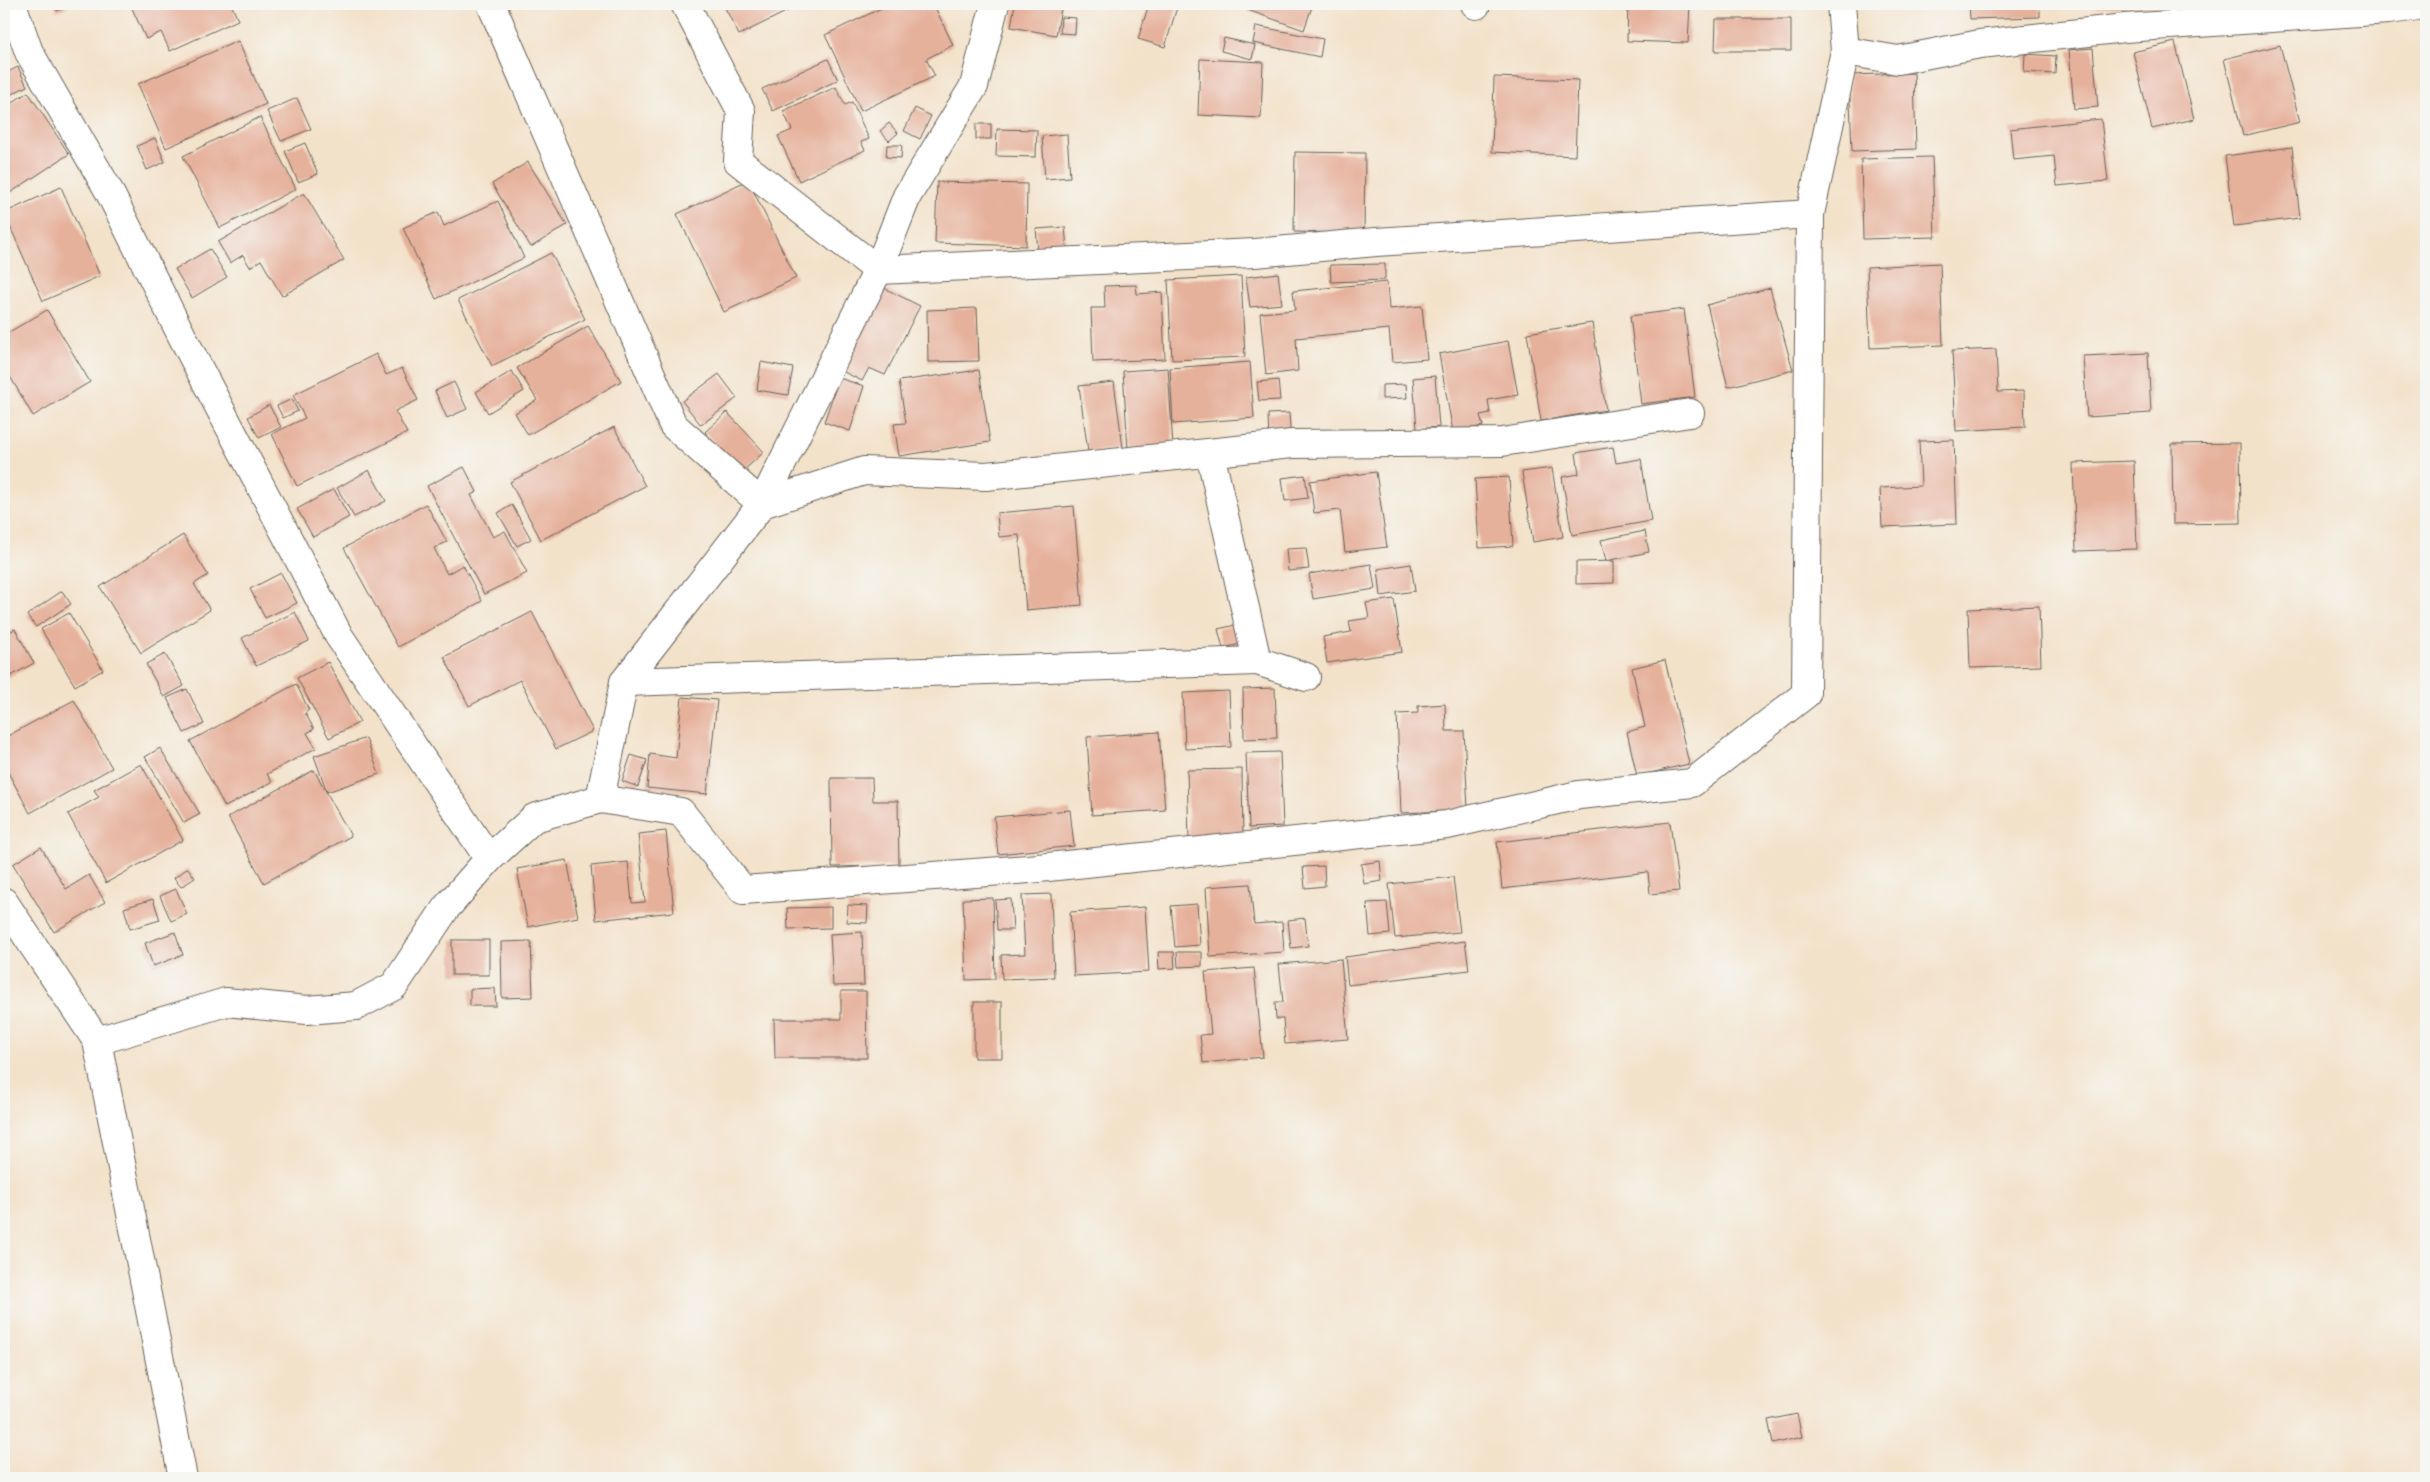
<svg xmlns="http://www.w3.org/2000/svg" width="2430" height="1482" font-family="'Indie Flower',sans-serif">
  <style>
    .building { fill: #e6b19b }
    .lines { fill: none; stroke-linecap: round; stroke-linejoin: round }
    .minor-casing { stroke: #676159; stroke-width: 30 }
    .minor { stroke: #fff; stroke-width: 28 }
  </style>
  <rect width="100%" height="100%" fill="#f6f6f2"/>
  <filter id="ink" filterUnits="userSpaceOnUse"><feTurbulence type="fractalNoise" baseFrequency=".02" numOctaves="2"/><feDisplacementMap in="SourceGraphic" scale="10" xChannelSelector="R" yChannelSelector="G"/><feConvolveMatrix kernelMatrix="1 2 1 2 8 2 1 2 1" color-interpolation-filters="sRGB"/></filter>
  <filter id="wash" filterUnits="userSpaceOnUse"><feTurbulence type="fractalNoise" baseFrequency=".0096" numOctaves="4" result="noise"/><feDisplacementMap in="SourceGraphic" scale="20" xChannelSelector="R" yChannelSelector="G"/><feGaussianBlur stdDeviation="1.12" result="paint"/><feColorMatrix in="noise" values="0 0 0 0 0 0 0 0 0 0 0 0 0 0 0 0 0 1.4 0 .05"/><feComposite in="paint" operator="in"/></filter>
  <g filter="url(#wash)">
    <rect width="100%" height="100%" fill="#f3e2ca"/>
    <g id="blocks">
      <g class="building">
        <path d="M54 4H75L57 11Z"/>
        <path d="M130 4H231L238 20 170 51 161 32 146 39Z"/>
        <path d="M723 4H802L739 35Z"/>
        <path d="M890 4H920L923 11 934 5 953 45 926 59 935 76 861 111 825 35Z"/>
        <path d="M1015 4H1062L1056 35 1011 27Z"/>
        <path d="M1149 4H1178L1165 47 1138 39Z"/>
        <path d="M1240 4H1313L1304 30 1239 7Z"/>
        <path d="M1628 4H1690L1688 43 1627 41Z"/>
        <path d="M1969 4H2040V17L1970 19Z"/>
        <path d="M2088 4H2159V6L2089 8Z"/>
        <path d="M1061 17 1076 18 1075 34 1060 33Z"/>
        <path d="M1716 19H1791V51H1715Z"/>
        <path d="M1256 26 1323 39 1320 57 1253 43Z"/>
        <path d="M1224 38 1255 45 1252 59 1221 51Z"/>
        <path d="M238 41 266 104 166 148 138 84Z"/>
        <path d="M2175 42 2194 119 2152 129 2133 52Z"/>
        <path d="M2280 45 2300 122 2243 136 2224 59Z"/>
        <path d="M2093 48 2098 107 2074 109 2069 50Z"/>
        <path d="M2025 54 2056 56 2055 74 2024 72Z"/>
        <path d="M828 59 838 80 773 111 762 89Z"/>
        <path d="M1200 59 1263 62 1261 118 1198 115Z"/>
        <path d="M18 67 27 86 4 98V74Z"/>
        <path d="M1914 73 1916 149 1852 151 1849 75Z"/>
        <path d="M1494 77 1578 80 1575 156 1492 152Z"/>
        <path d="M836 87 845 105 852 102 869 139 861 142 865 150 799 181 778 136 792 130 783 111Z"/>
        <path d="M28 92 69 154 10 193 4 184V108Z"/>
        <path d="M297 98 311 129 281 141 267 111Z"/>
        <path d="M915 108 931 116 920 139 904 131Z"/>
        <path d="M260 117 296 189 220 228 183 156Z"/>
        <path d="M2101 119 2108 181 2057 186 2054 156 2013 160 2010 129Z"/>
        <path d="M889 123 898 133 889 141 880 131Z"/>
        <rect x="976" y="124" width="15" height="15"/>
        <path d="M997 129 1037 130 1036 157 996 156Z"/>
        <path d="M1067 134 1070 177 1045 179 1042 136Z"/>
        <path d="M155 138 165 162 147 170 137 146Z"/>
        <path d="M305 143 318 174 298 182 285 151Z"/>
        <path d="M887 145H902L901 158 886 157Z"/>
        <path d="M2292 147 2300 218 2234 226 2225 156Z"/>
        <path d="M1295 152 1365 153 1364 233 1294 232Z"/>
        <path d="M1932 157 1935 237 1863 239 1861 159Z"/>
        <path d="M528 162 567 225 531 247 492 184Z"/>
        <path d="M748 180 796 278 724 312 677 214Z"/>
        <path d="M937 182 1027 184 1026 246 935 243Z"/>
        <path d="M61 187 100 276 43 301 4 213Z"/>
        <path d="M304 193 344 260 282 296 261 260 250 267 243 255 230 263 218 242Z"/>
        <path d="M498 201 524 258 436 299 403 228 438 212 444 226Z"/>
        <path d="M1065 227 1067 248 1038 250 1036 229Z"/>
        <path d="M210 249 227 277 192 298 175 269Z"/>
        <path d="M551 253 585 319 492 366 458 300Z"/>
        <path d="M1940 263 1943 345 1870 348 1867 267Z"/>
        <path d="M1385 264V280L1331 282 1330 265Z"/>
        <path d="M1278 273 1282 304 1250 307 1246 277Z"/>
        <path d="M1241 276 1245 357 1172 360 1168 280Z"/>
        <path d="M1387 282 1389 309 1422 306 1427 359 1392 362 1389 329 1296 338 1298 371 1266 375 1260 313 1295 310 1293 291Z"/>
        <path d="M1136 285 1137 294 1162 292 1165 359 1093 362 1091 308H1105L1104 286Z"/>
        <path d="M882 287 920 306 885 375 869 368 862 381 840 370Z"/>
        <path d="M1770 288 1793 370 1728 387 1707 305Z"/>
        <path d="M977 308 979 361 928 362 927 310Z"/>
        <path d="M1684 309 1695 397 1641 404 1630 316Z"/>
        <path d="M47 310 90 382 33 416 4 366V335Z"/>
        <path d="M1592 323 1606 410 1541 421 1527 333Z"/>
        <path d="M588 326 621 381 528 435 515 413 537 400 517 368Z"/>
        <path d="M1508 341 1518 395 1488 400 1490 413 1480 415 1483 426 1453 432 1439 354Z"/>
        <path d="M1996 349 1998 392 2024 391 2025 427 1956 431 1952 351Z"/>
        <path d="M2148 353 2151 413 2087 417 2083 356Z"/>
        <path d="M376 354 386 375 402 368 418 400 395 411 407 433 297 486 272 434 305 418 293 395Z"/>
        <path d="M761 362 793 368 788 395 757 390Z"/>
        <path d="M1250 362 1254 418 1173 424 1170 368Z"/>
        <path d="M1168 368 1173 447 1128 450 1123 371Z"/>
        <path d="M979 370 990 442 899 456 894 424 906 423 899 381Z"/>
        <path d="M512 371 524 391 488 413 476 392Z"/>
        <path d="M719 374 737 398 701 425 682 401Z"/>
        <path d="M1435 376 1439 427 1417 429 1413 378Z"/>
        <path d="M839 378 864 386 850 431 824 422Z"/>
        <path d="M1278 380 1280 400 1259 401 1257 382Z"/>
        <path d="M454 382 467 409 447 418 435 391Z"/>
        <path d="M1114 382 1123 448 1088 452 1079 386Z"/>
        <path d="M1406 384 1407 398 1382 399V385Z"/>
        <path d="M292 399 298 411 283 418 277 406Z"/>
        <path d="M269 405 281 427 259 438 248 417Z"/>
        <path d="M727 412 764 452 741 473 705 432Z"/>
        <path d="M1289 413 1291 442 1269 443 1268 414Z"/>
        <path d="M614 427 645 486 541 540 510 482Z"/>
        <path d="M1954 440 1957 524 1882 527 1880 488 1921 486 1919 441Z"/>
        <path d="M2240 443 2241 523 2173 524 2172 444Z"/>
        <path d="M1613 447 1616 463 1641 459 1651 521 1572 535 1562 477 1579 474 1576 453Z"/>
        <path d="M2134 461 2137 549 2076 551 2073 463Z"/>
        <path d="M464 467 477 492 471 495 493 537 505 531 527 573 484 594 427 486Z"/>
        <path d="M1552 468 1563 537 1533 542 1522 472Z"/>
        <path d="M369 470 386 501 354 517 337 488Z"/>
        <path d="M1376 472 1387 547 1345 552 1340 510 1314 513 1310 481Z"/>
        <path d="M1305 475 1308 498 1285 501 1282 478Z"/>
        <path d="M1509 477 1513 546 1479 548 1475 479Z"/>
        <path d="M334 489 349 517 313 537 297 509Z"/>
        <path d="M426 504 447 542 434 548 447 574 463 565 482 601 398 647 344 548Z"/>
        <path d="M512 505 531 539 517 546 498 513Z"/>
        <path d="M1074 506 1082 605 1026 610 1019 535 999 537 997 513Z"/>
        <path d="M1645 531 1649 552 1606 561 1601 540Z"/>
        <path d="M183 535 208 575 194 584 210 610 141 653 100 587Z"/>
        <path d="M1306 548 1309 569 1288 571 1286 549Z"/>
        <path d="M1614 561V583L1576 584V562Z"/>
        <path d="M1371 564 1375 589 1313 599 1309 574Z"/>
        <path d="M1411 564 1415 591 1381 596 1378 569Z"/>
        <path d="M281 573 297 603 265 618 250 589Z"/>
        <path d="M62 591 71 604 36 627 27 615Z"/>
        <path d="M1394 599 1402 652 1327 663 1323 637 1351 632 1349 621 1369 618 1366 603Z"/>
        <path d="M2039 606 2041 666 1970 668 1968 609Z"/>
        <path d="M295 612 309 641 256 666 242 638Z"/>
        <path d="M532 612 593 731 556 749 520 680 469 706 444 657Z"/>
        <path d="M69 613 103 670 75 686 41 629Z"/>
        <path d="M1240 624 1245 643 1223 648 1218 629Z"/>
        <path d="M15 629 34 663 4 680V635Z"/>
        <path d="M165 654 184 686 164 697 146 664Z"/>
        <path d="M1665 660 1689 764 1637 776 1627 732 1645 727 1632 668Z"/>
        <path d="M328 662 360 722 329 738 297 678Z"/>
        <path d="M296 684 309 710 305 713 314 729 307 733 316 748 267 774 272 782 225 807 190 741Z"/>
        <path d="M1275 688 1277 738 1244 739 1243 689Z"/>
        <path d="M187 689 204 724 184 733 167 698Z"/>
        <path d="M1229 691 1231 747 1185 749 1183 693Z"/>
        <path d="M682 697 717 700 707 794 647 788 650 754 676 758Z"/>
        <path d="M74 700 112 768 30 813 4 765V738Z"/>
        <path d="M1445 704 1446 731H1464L1468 810 1401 813 1397 714 1418 713V706Z"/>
        <path d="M1159 732 1165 810 1092 815 1087 737Z"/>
        <path d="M366 738 379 774 327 792 314 756Z"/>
        <path d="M160 748 200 814 184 823 145 757Z"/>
        <path d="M1280 752 1283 826 1249 828 1246 753Z"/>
        <path d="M631 755 647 760 638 787 622 781Z"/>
        <path d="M141 764 183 840 106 883 68 814 99 797 94 790Z"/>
        <path d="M1242 769 1243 839 1189 840 1187 770Z"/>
        <path d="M314 770 351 836 264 883 228 817Z"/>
        <path d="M831 778H872L873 801H898L899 866 832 867Z"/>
        <path d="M1070 810 1074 846 998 854 994 817Z"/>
        <path d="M1670 822 1679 891 1650 894 1648 872 1502 889 1497 842Z"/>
        <path d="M666 831 674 912 596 920 591 866 628 862 632 903 645 902 638 834Z"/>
        <path d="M41 847 66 889 89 875 105 902 54 932 13 864Z"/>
        <path d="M567 860 578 917 528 927 517 869Z"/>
        <path d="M1380 861 1382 881 1364 884 1361 864Z"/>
        <path d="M1324 866 1325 886 1305 888 1303 867Z"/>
        <path d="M188 868 195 878 181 887 174 878Z"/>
        <path d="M1453 877 1460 932 1395 938 1389 884Z"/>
        <path d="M1250 884 1254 924 1282 922 1284 952 1210 957 1206 887Z"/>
        <path d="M176 889 187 914 171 921 160 896Z"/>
        <path d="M1051 894 1054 977 1002 979 1001 955 1025 954 1022 895Z"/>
        <path d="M993 898 995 979 966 980 963 899Z"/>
        <path d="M153 899 160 920 130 929 124 908Z"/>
        <path d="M1011 899 1013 930H997L995 900Z"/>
        <path d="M1387 902 1390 934 1370 936 1367 903Z"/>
        <path d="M1197 904 1200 945 1175 947 1171 906Z"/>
        <path d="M848 905 868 906 867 923 847 922Z"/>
        <path d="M831 907V928L788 929 787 908Z"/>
        <path d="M1145 907 1149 972 1074 976 1070 912Z"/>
        <path d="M1305 918 1308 946 1291 948 1288 920Z"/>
        <path d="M175 932 183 955 153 966 145 943Z"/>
        <path d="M862 932 864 985 833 986 830 934Z"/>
        <rect x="452" y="940" width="37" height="35"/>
        <path d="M531 941 533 997 502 998 501 942Z"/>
        <path d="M1465 941 1469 970 1348 985 1345 957Z"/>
        <path d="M1158 952H1174L1175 968 1159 969Z"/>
        <path d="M1177 952H1202V966L1178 967Z"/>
        <path d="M1341 959 1348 1039 1285 1044 1283 1019H1276L1275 1002H1283L1279 964Z"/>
        <path d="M1254 968 1263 1057 1203 1063 1200 1035 1211 1034 1205 972Z"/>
        <path d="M495 988 496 1006H470V989Z"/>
        <path d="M841 991H866L867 1058H775L774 1019H841Z"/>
        <rect x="974" y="1002" width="28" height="56"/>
        <path d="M1797 1414 1802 1437 1773 1444 1768 1420Z"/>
      </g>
    </g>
  </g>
  <g filter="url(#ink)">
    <use href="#blocks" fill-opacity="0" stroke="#676159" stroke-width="1"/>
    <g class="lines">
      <g class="minor-casing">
        <g id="minor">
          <path d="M12 4 29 52 109 191 183 338 339 636 489 859"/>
          <path d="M491 4 673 425 762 504 864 471 986 476 1292 444 1502 442 1690 413"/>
          <path d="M685 4 741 111 738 161 878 270 1255 253 1376 242 1810 214"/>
          <path d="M1475 4 1476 5"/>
          <path d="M1841 4 1845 51 1898 60 1980 44 2125 28 2388 10 2426 5"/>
          <path d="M1210 453 1257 661 1306 677"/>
          <path d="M624 682 1257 661"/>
          <path d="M600 799 681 812 743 890 1029 869 1447 825 1579 795 1692 783 1806 694 1810 214 1845 51"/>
          <path d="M4 902 97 1041 183 1478"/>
          <path d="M97 1041 226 1002 307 1010 356 1006 394 986 446 908 489 859 534 818 600 799 624 682 762 504 878 270 907 196 974 86 995 4"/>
        </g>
      </g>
      <use href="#minor" class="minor"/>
    </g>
  </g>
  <rect width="2430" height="1482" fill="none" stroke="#f6f6f2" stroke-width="20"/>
</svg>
